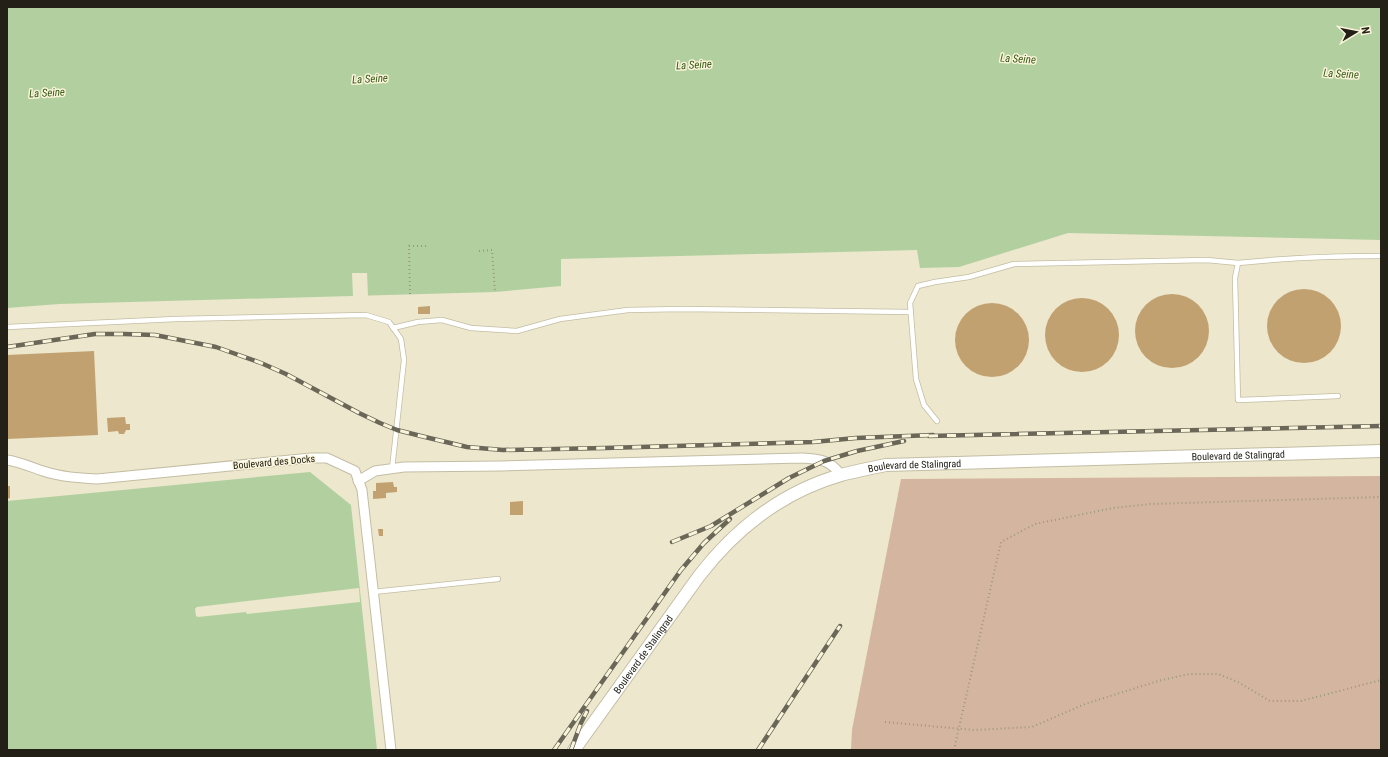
<svg xmlns="http://www.w3.org/2000/svg" width="1388" height="757" font-family="'Roboto Condensed',sans-serif">
  <style>
    .green { fill: #d4b59f }
    .water { fill: #b2d09f }
    .pier { fill: #ede7cd }
    .building { fill: #c2a171 }
    .lines { fill: none; stroke-linecap: round; stroke-linejoin: round }
    .lane-casing { stroke: #c3bda4; stroke-width: 6 }
    .street-casing { stroke: #c3bda4; stroke-width: 11 }
    .secondary-casing { stroke: #c3bda4; stroke-width: 14 }
    .path { stroke: #9b9683; stroke-width: 2; stroke-dasharray: 1 3; stroke-linecap: butt }
    .lane { stroke: #fff; stroke-width: 4.5 }
    .street { stroke: #fff; stroke-width: 9 }
    .secondary { stroke: #fff; stroke-width: 12 }
    .rail-casing { stroke: #6a6758; stroke-width: 4.5 }
    .rail { stroke: #faf4da; stroke-width: 3; stroke-dasharray: 9; stroke-linecap: butt }
    .labels { text-anchor: middle; dominant-baseline: central; stroke-width: 3; stroke-linejoin: round; paint-order: stroke }
    .street-label { font-size: 10px; fill: #222017; stroke: #faf4da }
    .water-label { font-size: 11px; font-style: italic; fill: #345814; stroke: #faf4da }
  </style>
  <rect width="100%" height="100%" fill="#ede7cd"/>
  <path class="green" d="M1381 476V750H851L852 730 901 479Z"/>
  <g class="water">
    <path d="M7 7H1381V240L1068 233 959 267 920 268 917 250 561 259V286L495 292 59 304 7 308Z"/>
    <path d="M310 472 351 505 377 750H7V501Z"/>
  </g>
  <g class="pier">
    <path d="M352 273H367L368 296 353 297Z"/>
    <path d="M359 588 360 602 247 614 246 612 198 617 196 616 195 609 197 607Z"/>
  </g>
  <g class="building">
    <circle cx="1304" cy="326" r="37"/>
    <circle cx="1172" cy="331" r="37"/>
    <circle cx="1082" cy="335" r="37"/>
    <circle cx="992" cy="340" r="37"/>
    <path d="M430 306V314H418V307Z"/>
    <path d="M94 351 98 435 7 439V355Z"/>
    <path d="M125 417 126 424H130V430H126L124 434H119L118 431 108 432 107 418Z"/>
    <path d="M393 482 394 487H397V492L386 493V498L373 499V491H376V483Z"/>
    <path d="M7 486H10V498L7 499Z"/>
    <path d="M523 501V515H510V502Z"/>
    <path d="M378 529H383V536H379Z"/>
  </g>
  <g class="lines">
    <g class="lane-casing">
      <g id="lane">
        <path d="M7 327 176 319 366 315 389 322 401 339 404 360 392 469"/>
        <path d="M393 328 418 322 442 320 471 328 517 331 560 319 628 310 682 309 911 312"/>
        <path d="M1338 396 1238 400 1235 278 1238 263C1285 258 1333 256 1381 256"/>
        <path d="M937 421 924 405 916 379 910 303 918 286 935 282 969 277 1014 264 1207 260 1238 263"/>
        <path d="M373 592 498 579"/>
      </g>
    </g>
    <g class="street-casing">
      <g id="street">
        <path d="M7 460C20 462 31 467 43 471 61 477 79 478 97 479L311 458H327L355 471 362 490 391 750"/>
        <path d="M358 481 375 471 404 467 502 466 802 458C820 459 830 460 841 475"/>
      </g>
    </g>
    <g class="secondary-casing">
      <g id="secondary">
        <path id="s1" d="M574 750 699 576C736 528 782 492 841 475 856 471 871 468 886 465L1381 451"/>
      </g>
    </g>
    <g class="path">
      <path d="M479 251 492 250 495 292"/>
      <path d="M410 294 409 246H426"/>
      <path d="M885 722 974 730 1032 727 1085 704 1158 681 1189 674H1218L1238 682 1270 701H1301L1381 680"/>
      <path d="M954 750 1001 542 1035 524 1113 508 1150 504 1381 497"/>
    </g>
    <use href="#lane" class="lane"/>
    <use href="#street" class="street"/>
    <use href="#secondary" class="secondary"/>
    <g class="rail-casing">
      <g id="rail">
        <path d="M7 347 95 334H124L155 335 216 347 261 363 286 374 359 413 380 423 397 430 425 437 467 447 503 450 605 448 813 442 856 438 933 435"/>
        <path d="M929 436 1381 426"/>
        <path d="M672 542 711 526 789 478 824 461 857 451 904 441"/>
        <path d="M554 750 681 570 704 543 730 519"/>
        <path d="M571 750 581 723 587 711"/>
        <path d="M758 750 840 626"/>
      </g>
    </g>
    <use href="#rail" class="rail"/>
  </g>
  <g class="labels">
    <g class="street-label">
      <text stroke="none"><textPath href="#s1" startOffset="790">Boulevard de Stalingrad</textPath></text>
      <text transform="translate(274 462) rotate(-5)">Boulevard des Docks</text>
      <text stroke="none"><textPath href="#s1" startOffset="466">Boulevard de Stalingrad</textPath></text>
      <text stroke="none"><textPath href="#s1" startOffset="118">Boulevard de Stalingrad</textPath></text>
    </g>
    <g class="water-label">
      <text transform="translate(1018 59) rotate(3)">La Seine</text>
      <text transform="translate(694 65) rotate(-3)">La Seine</text>
      <text transform="translate(1341 74) rotate(3)">La Seine</text>
      <text transform="translate(370 79) rotate(-3)">La Seine</text>
      <text transform="translate(47 93) rotate(-3)">La Seine</text>
    </g>
  </g>
  <rect width="1388" height="757" fill="none" stroke="#222017" stroke-width="16"/>
  <g transform="translate(1356 32) rotate(80)" stroke="#faf4da" stroke-width="3" paint-order="stroke">
  <path d="M0-3L7 15L0 10L-7 15Z" fill="#222017"/>
  <text y="-6" font-size="11" font-weight="bold" text-anchor="middle" fill="#222017">N</text>
  </g>
</svg>
